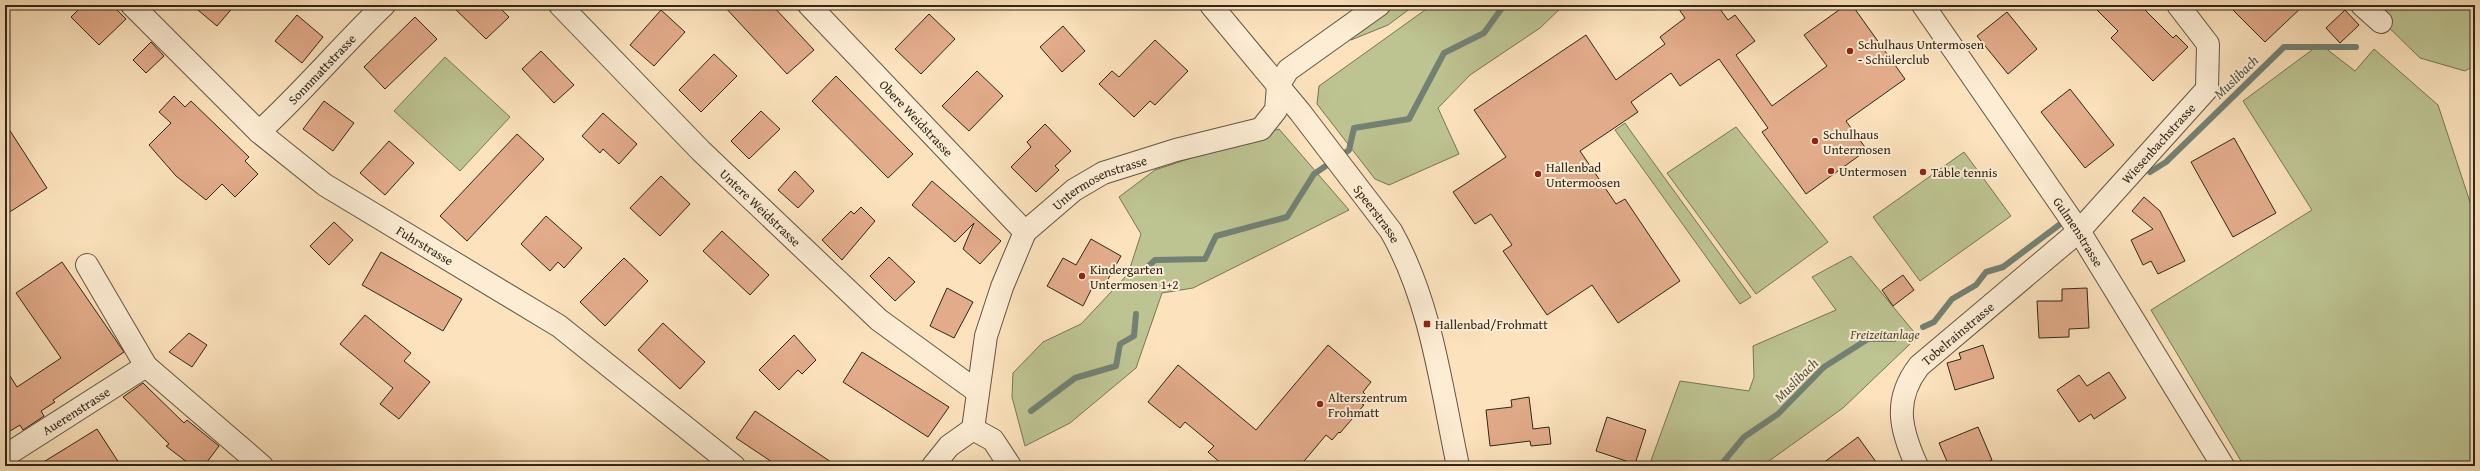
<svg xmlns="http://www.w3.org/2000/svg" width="2480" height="471" font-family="'Gentium Book Plus',serif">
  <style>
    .green { fill: #bdc492; stroke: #777556 }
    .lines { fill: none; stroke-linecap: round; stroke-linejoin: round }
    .stream { stroke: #738174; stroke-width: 6 }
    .building { fill: #e2ab8a; stroke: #312619 }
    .minor-casing { stroke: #645542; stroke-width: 24 }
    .minor { stroke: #fdedd4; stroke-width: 22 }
    .poi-dot { fill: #8f2418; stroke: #fdedd4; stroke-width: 1.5 }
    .labels { text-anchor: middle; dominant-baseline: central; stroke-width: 4; stroke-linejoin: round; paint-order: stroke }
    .poi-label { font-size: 13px; fill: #312619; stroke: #fdedd4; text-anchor: start }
    .street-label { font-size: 13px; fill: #312619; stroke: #fdedd4 }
    .park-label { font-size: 13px; font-style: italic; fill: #544e37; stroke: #fdedd4 }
    .water-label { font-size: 14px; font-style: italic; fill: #525446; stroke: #fdedd4 }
  </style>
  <rect width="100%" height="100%" fill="#fce3bd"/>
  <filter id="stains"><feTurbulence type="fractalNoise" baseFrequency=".005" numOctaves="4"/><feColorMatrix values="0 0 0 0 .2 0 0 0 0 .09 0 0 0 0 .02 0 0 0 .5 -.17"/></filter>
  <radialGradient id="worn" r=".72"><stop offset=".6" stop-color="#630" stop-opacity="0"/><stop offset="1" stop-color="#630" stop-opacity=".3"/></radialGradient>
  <g class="green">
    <path d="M1392 5H1415L1388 25 1351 40 1349 36Z"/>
    <path d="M1432 5H1564L1540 28 1470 75 1438 108 1459 154 1389 185 1375 179 1317 104 1319 86Z"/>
    <path d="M2366 5H2475V65L2465 71 2420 58Z"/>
    <path d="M2320 44 2355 71 2374 49 2438 105 2472 208 2475 207V466H2244L2151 310 2312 210 2243 101Z"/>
    <path d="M445 57 510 117 460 171 394 111Z"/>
    <path d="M1625 123 1632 133 1751 297 1740 304 1615 130Z"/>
    <path d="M1736 127 1828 242 1756 294 1667 173Z"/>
    <path d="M1279 129 1349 210 1193 288 1162 293 1136 368 1070 423 1025 446 1012 397 1013 373 1043 342 1081 324 1128 274 1141 234 1119 197 1155 170Z"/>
    <path d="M1964 152 2011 216 1920 281 1873 217Z"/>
    <path d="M1851 256 1919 338 1911 343 1843 408 1762 466H1649L1680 381 1749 391 1754 377 1753 346 1836 310 1812 277Z"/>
  </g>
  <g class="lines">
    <g class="stream">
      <path d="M2150 172 2166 162 2284 47H2356"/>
      <path d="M1142 272 1155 260 1205 259 1216 236 1287 217 1314 174 1349 150 1354 128 1409 119 1444 53 1484 33 1504 5"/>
      <path d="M1923 327 1934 322 1952 299 1976 285 1986 272 2003 267 2059 225"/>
      <path d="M1031 411 1075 378 1116 366 1120 344 1134 336 1136 314"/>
      <path d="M1720 466 1744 437 1778 414 1824 367 1868 339H1894L1902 335"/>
    </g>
  </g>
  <g class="building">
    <path d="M83 5H112L126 19 99 45 71 17Z"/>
    <path d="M192 5H235L217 26Z"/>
    <path d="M451 5H497L509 17 486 39Z"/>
    <path d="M723 5H772L814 50 787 74Z"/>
    <path d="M1676 5H1717L1728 20 1735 15 1755 41 1736 55 1772 106 1827 66 1804 35 1846 5H1852L1905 79 1846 121 1867 150 1806 194 1762 132 1768 128 1719 59 1680 86 1671 73 1631 102 1638 112 1580 151 1616 204 1625 199 1680 281 1618 323 1592 285 1547 315 1503 251 1512 245 1491 214 1475 224 1453 192 1506 157 1474 110 1586 35 1616 80 1665 44 1660 37 1685 18Z"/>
    <path d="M2092 5H2140L2173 38 2176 35 2188 47 2153 81 2111 38 2118 31Z"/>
    <path d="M2228 5H2304L2265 42Z"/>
    <path d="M661 10 685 32 654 66 630 45Z"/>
    <path d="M2345 10 2359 25 2340 43 2326 28Z"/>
    <path d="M2007 12 2037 49 2008 74 1977 36Z"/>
    <path d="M929 14 955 39 921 74 895 49Z"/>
    <path d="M297 15 323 37 302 63 275 41Z"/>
    <path d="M415 17 437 39 385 89 364 67Z"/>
    <path d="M1063 26 1085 51 1062 72 1040 47Z"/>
    <path d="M1155 40 1188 71 1155 105 1150 101 1134 117 1099 84 1112 71 1119 77Z"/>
    <path d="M151 42 164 56 146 73 133 60Z"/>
    <path d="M541 51 574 85 554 103 522 69Z"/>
    <path d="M714 54 737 76 701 112 679 90Z"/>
    <path d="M977 71 1003 96 969 131 942 106Z"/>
    <path d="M836 76 913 154 888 178 812 101Z"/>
    <path d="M2070 89 2114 145 2085 168 2041 112Z"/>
    <path d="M174 96 185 107 191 101 249 157 245 161 258 174 235 197 222 184 206 200 176 176 149 145 171 123 159 112Z"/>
    <path d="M324 101 354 123 333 151 303 129Z"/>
    <path d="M761 111 780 129 749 159 731 141Z"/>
    <path d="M603 113 637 144 619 164 603 149 600 153 582 136Z"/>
    <path d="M5 123 47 188 5 215Z"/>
    <path d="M1045 124 1071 151 1055 166 1059 170 1036 192 1011 167 1031 147 1027 142Z"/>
    <path d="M517 134 544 159 467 241 440 216Z"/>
    <path d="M2234 138 2276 213 2233 237 2191 162Z"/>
    <path d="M389 141 414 163 385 195 360 173Z"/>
    <path d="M795 171 814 191 798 208 778 190Z"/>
    <path d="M661 176 690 204 660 236 630 208Z"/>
    <path d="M932 181 1001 241 980 264 963 249 974 223 955 242 912 205Z"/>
    <path d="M2144 197 2160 211 2185 261 2158 274 2151 261 2143 265 2131 240 2153 229 2132 211Z"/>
    <path d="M861 207 875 221 842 260 822 240 851 211 854 214Z"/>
    <path d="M546 216 582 248 564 268 558 262 550 271 521 244Z"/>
    <path d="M334 222 353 240 329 265 310 246Z"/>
    <path d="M722 231 769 275 750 295 703 251Z"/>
    <path d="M1091 239 1121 256 1102 290 1093 286 1083 306 1047 286 1063 258 1076 265Z"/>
    <path d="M381 252 462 299 443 331 362 285Z"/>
    <path d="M889 257 915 282 895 301 870 276Z"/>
    <path d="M624 258 648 281 605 326 580 302Z"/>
    <path d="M62 262 124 352 53 400 55 402 41 411 44 416 23 430 20 425 5 434V368L17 387 61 358 16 293Z"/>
    <path d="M1903 275 1914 290 1893 306 1882 290Z"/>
    <path d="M947 288 973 302 954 338 930 326Z"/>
    <path d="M2087 288 2089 328 2069 329V337L2039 338 2037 301H2062V289Z"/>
    <path d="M365 315 411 353 404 361 430 382 399 419 380 404 393 388 340 344Z"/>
    <path d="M663 323 705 362 680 389 638 350Z"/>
    <path d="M189 333 207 345 192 367 169 352Z"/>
    <path d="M794 335 816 360 802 374 798 370 779 390 759 370Z"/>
    <path d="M1328 345 1371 382 1363 392 1368 397 1362 404 1364 405 1340 433 1339 432 1332 440 1326 435 1300 466 1223 465 1208 452 1214 446 1185 422 1180 428 1148 402 1178 365 1256 430Z"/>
    <path d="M1983 345 1994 378 1955 390 1947 363 1961 359 1959 353Z"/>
    <path d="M862 352 949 407 928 437 843 382Z"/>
    <path d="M2109 372 2126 398 2094 419 2091 414 2079 422 2057 390 2079 375 2087 386Z"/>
    <path d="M143 383 184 423 187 420 219 446 204 466H192L166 446 169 444 123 397Z"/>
    <path d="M1529 397 1533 429 1549 427 1551 444 1531 446 1530 441 1490 446 1486 410 1512 407 1511 400Z"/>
    <path d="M755 411 837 466H778L736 438Z"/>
    <path d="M1607 417 1646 430 1635 464 1596 451Z"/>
    <path d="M1978 427 1992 460 1978 466H1949L1939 443Z"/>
    <path d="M97 429 121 466H37Z"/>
    <path d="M1858 437 1879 466H1819Z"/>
  </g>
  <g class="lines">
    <g class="minor-casing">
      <g id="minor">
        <path id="s1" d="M132 5 259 132 325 185 559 326 734 466"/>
        <path id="s2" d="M560 5 701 151 879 320 978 392"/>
        <path id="s3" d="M809 5 1025 232"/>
        <path id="s4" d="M1211 5 1300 112 1391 231C1431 302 1441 386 1458 466"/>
        <path id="s5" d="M1923 5 2079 231 2223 466"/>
        <path d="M2362 5 2381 22"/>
        <path id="s6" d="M259 132C303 92 341 46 384 5"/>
        <path d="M87 265 146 366 262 466"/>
        <path d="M973 429 993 440 1010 466"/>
        <path id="s7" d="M5 456 146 366"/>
        <path id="s8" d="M933 466 949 446 973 429 986 336 1002 287 1025 232 1074 190 1103 173 1176 150 1261 129 1276 110 1278 86 1288 70 1379 5"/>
        <path id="s9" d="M1917 466C1900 429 1893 400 1919 366L2079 231 2207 89 2208 44 2178 5"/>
      </g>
    </g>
    <use href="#minor" class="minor"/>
  </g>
  <g class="poi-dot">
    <circle cx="1850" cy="51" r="4"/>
    <circle cx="1815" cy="141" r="4"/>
    <circle cx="1831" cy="171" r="4"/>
    <circle cx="1923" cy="172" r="4"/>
    <circle cx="1538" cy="174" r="4"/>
    <circle cx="1082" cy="276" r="4"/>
    <rect x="1423" y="320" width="8" height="8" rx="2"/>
    <circle cx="1320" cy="404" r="4"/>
  </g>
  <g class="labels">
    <g class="poi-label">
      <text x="1858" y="44">Schulhaus Untermosen<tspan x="1858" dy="15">- Schülerclub</tspan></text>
      <text x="1823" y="134">Schulhaus<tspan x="1823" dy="15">Untermosen</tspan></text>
      <text x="1546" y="167">Hallenbad<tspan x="1546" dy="15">Untermoosen</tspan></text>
      <text x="1839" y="171">Untermosen</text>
      <text x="1931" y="172">Table tennis</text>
      <text x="1090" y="269">Kindergarten<tspan x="1090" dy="15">Untermosen 1+2</tspan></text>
      <text x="1435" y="324">Hallenbad/Frohmatt</text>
      <text x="1328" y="397">Alterszentrum<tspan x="1328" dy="15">Frohmatt</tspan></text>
    </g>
    <g class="street-label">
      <text stroke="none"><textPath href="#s6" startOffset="89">Sonnmattstrasse</textPath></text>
      <text stroke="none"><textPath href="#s3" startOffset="156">Obere Weidstrasse</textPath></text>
      <text stroke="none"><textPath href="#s9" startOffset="434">Wiesenbachstrasse</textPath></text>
      <text stroke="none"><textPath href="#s8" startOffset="351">Untermosenstrasse</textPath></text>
      <text stroke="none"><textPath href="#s2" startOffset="285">Untere Weidstrasse</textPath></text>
      <text stroke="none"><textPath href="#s4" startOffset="267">Speerstrasse</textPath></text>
      <text stroke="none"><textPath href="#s5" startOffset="275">Gulmenstrasse</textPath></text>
      <text stroke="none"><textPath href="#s1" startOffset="381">Fuhrstrasse</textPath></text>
      <text stroke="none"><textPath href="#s9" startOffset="157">Tobelrainstrasse</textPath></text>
      <text stroke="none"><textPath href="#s7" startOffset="84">Auerenstrasse</textPath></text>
    </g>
    <g class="park-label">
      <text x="1885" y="334">Freizeitanlage</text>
    </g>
    <g class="water-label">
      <text transform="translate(2236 77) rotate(-44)">Muslibach</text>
      <text transform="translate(1796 380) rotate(-45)">Muslibach</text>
    </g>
  </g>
  <rect width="2480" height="471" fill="none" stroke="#fce3bd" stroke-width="20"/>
  <rect x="6" y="6" width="2468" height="459" fill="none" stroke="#312619" stroke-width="2"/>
  <rect x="10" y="10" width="2460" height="451" fill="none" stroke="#312619"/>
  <rect width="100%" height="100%" filter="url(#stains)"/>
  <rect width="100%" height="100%" fill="url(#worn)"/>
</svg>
